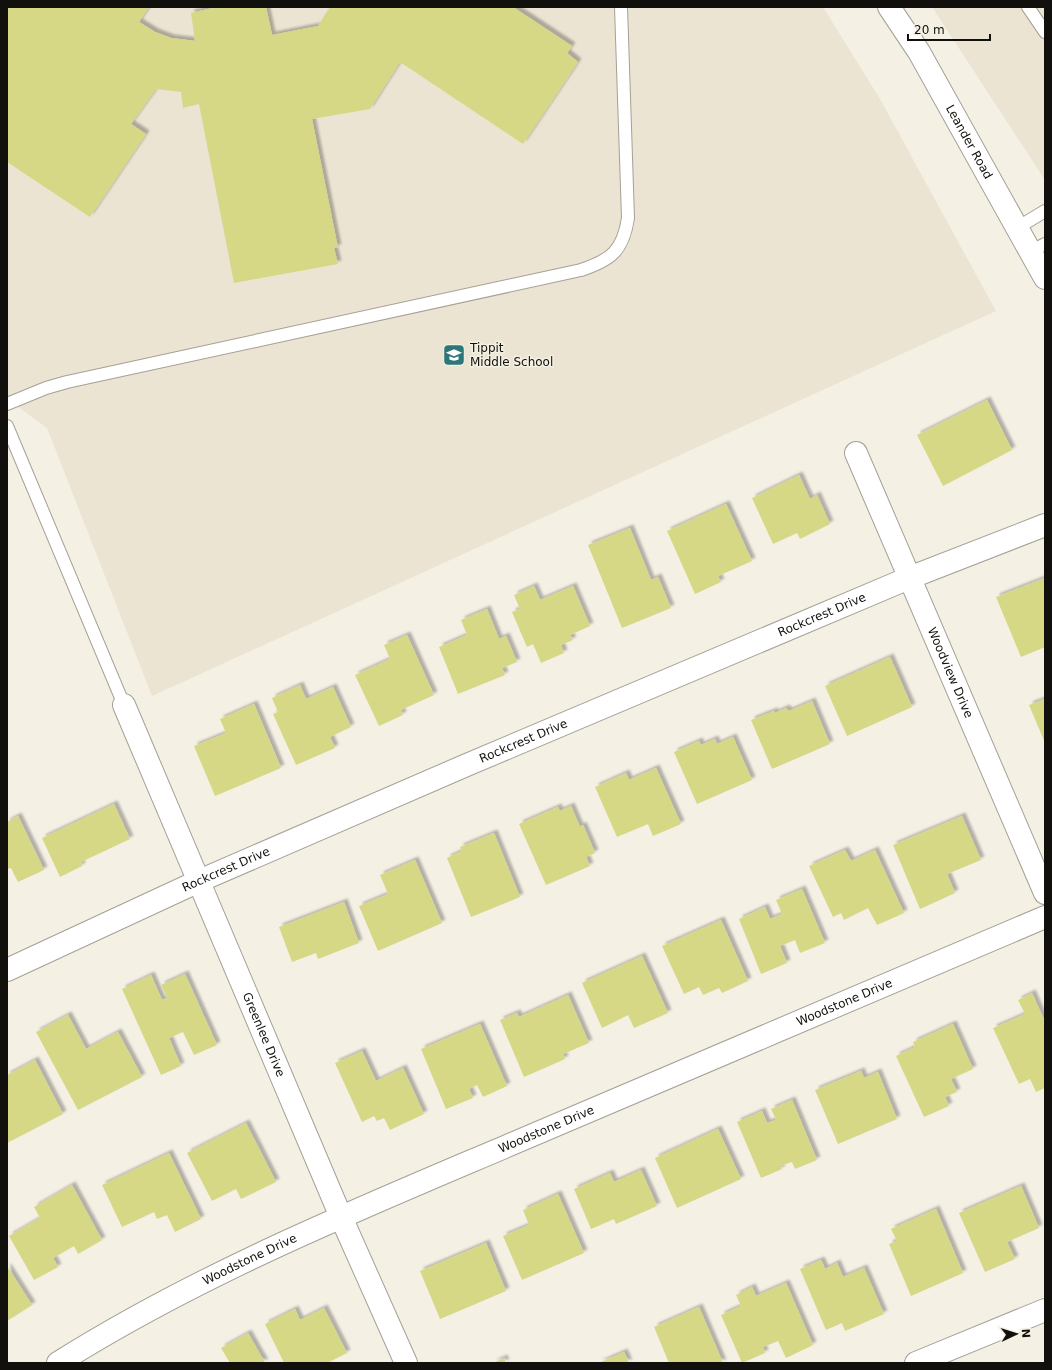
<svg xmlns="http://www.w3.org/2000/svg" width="1052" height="1370" font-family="'DejaVu Sans',sans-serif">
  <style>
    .built { fill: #ece4d2 }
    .building { fill: #d7d886; filter: url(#shadow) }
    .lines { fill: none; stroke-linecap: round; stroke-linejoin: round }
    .service-casing { stroke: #a5a096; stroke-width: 14 }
    .minor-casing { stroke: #a5a096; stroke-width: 24 }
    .secondary-casing { stroke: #a5a096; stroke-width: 24 }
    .service { stroke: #fff; stroke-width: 12 }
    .minor { stroke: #fff; stroke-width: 22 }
    .secondary { stroke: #fff; stroke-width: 22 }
    .labels { text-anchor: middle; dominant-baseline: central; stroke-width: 3; stroke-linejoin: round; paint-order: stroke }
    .street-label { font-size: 12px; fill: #11100c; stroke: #f4f0e4 }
    .poi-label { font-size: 12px; fill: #11100c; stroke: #f4f0e4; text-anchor: start }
  </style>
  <defs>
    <filter id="shadow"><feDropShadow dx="3.5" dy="-3.5" stdDeviation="1" flood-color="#0004"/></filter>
  </defs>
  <rect width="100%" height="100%" fill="#f4f0e4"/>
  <g class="built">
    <path d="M7 7H823L880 99 996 311 152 696 47 428 7 399Z"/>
    <path d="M932 7H1045V180Z"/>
  </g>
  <g class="building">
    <path d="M7 7H149L139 22 155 32 171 38 195 41 191 13 217 7H266L272 35 318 26 330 7H513L572 46 567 53 578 62 523 144 400 62 370 109 312 119 338 248H334L338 264 234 283 199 104 183 108 181 92 156 89 131 124 146 134 90 217 7 162Z"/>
    <path d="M987 400 1012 450 943 486 917 435Z"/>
    <path d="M799 475 810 499 817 495 830 524 800 539 797 533 773 544 752 498Z"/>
    <path d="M726 504 752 561 718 576 721 582 695 594 667 531Z"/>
    <path d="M630 528 651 580 658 577 671 608 622 628 588 545Z"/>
    <path d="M1045 578V647L1021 657 996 597Z"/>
    <path d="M534 586 540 600 573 586 590 626 570 635 573 640 561 645 564 653 541 663 533 644 527 647 512 612 520 609 514 595Z"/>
    <path d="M487 609 499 639 506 636 517 662 502 668 505 675 458 694 439 647 467 635 461 620Z"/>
    <path d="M407 635 434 695 401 710 403 715 379 726 355 675 390 659 384 645Z"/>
    <path d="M890 657 912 707 847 736 825 686Z"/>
    <path d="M300 685 306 699 333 687 351 727 330 737 335 748 296 765 273 714 278 712 272 698Z"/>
    <path d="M1045 699V743L1029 705Z"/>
    <path d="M812 701 830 744 772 769 751 720 774 711 775 713 786 708 789 711Z"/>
    <path d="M254 704 281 768 215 796 194 746 226 733 220 719Z"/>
    <path d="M733 737 752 780 697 804 674 752 699 741 701 745 715 739 717 744Z"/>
    <path d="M656 768 681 824 653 836 648 824 617 837 595 787 626 773 629 780Z"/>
    <path d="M114 804 130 839 81 862 82 866 60 877 42 838Z"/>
    <path d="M571 806 580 827 583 825 595 853 586 857 590 866 546 885 519 824 558 807 560 811Z"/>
    <path d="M18 816 44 870 18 882 11 868 7 869V822Z"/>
    <path d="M962 816 981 860 947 874 955 893 920 909 893 845Z"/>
    <path d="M494 833 520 897 471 917 447 858 462 851 460 847Z"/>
    <path d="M845 850 851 861 875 850 904 913 877 925 868 908 844 920 841 913 833 917 809 866Z"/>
    <path d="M415 860 442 923 378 951 359 906 388 894 380 875Z"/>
    <path d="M802 889 825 943 800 953 795 940 780 946 787 963 761 974 739 919 765 907 770 919 782 914 776 900Z"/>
    <path d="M344 902 359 943 318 959 316 953 292 962 279 927Z"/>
    <path d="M721 920 748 981 722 993 719 988 703 995 699 987 684 994 662 946Z"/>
    <path d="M642 956 668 1013 634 1028 628 1015 602 1028 582 983Z"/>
    <path d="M185 974 217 1045 194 1055 183 1032 169 1038 181 1066 161 1075 122 989 151 975 162 1000 167 998 161 985Z"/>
    <path d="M1032 993 1045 1022V1088L1036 1092 1030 1079 1019 1084 993 1028 1025 1014 1018 1000Z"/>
    <path d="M568 995 589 1043 563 1054 565 1059 524 1077 500 1020 517 1013 519 1017Z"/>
    <path d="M68 1015 86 1049 118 1032 142 1077 78 1110 36 1032Z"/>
    <path d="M480 1024 507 1086 483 1097 477 1085 469 1089 473 1098 446 1109 421 1049Z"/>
    <path d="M953 1024 973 1069 951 1079 957 1092 945 1097 949 1106 924 1117 896 1056 915 1047 913 1042Z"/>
    <path d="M362 1051 376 1081 403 1068 424 1114 390 1130 384 1118 377 1121 374 1116 362 1122 335 1063Z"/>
    <path d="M35 1060 63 1114 7 1143V1075Z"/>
    <path d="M861 1071 864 1078 878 1072 897 1119 838 1144 815 1090Z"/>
    <path d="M792 1100 817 1160 795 1169 792 1162 780 1166 782 1169 761 1178 737 1122 762 1111 767 1123 776 1120 771 1109Z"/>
    <path d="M246 1123 276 1182 241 1199 236 1189 212 1201 187 1153Z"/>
    <path d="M718 1129 741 1179 677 1208 655 1158Z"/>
    <path d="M169 1153 201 1219 175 1232 167 1215 157 1219 154 1212 122 1227 102 1185Z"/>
    <path d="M641 1170 657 1206 616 1224 614 1219 591 1229 574 1189 610 1173 614 1182Z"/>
    <path d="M72 1185 102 1240 78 1254 74 1246 53 1258 58 1267 34 1280 9 1236 40 1218 34 1207Z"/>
    <path d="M1021 1186 1039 1228 1007 1242 1015 1259 985 1272 959 1213Z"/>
    <path d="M558 1194 584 1253 522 1280 503 1236 529 1225 523 1210Z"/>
    <path d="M936 1209 963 1273 911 1296 889 1244 897 1241 891 1229Z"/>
    <path d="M486 1243 506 1291 440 1319 420 1271Z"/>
    <path d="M821 1260 825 1269 837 1263 843 1277 864 1268 884 1314 845 1331 842 1323 826 1330 800 1269Z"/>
    <path d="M7 1266 32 1305 7 1321Z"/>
    <path d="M786 1283 813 1345 786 1358 778 1341 763 1347 765 1353 742 1363 721 1315 741 1306 736 1295 752 1287 756 1296Z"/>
    <path d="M699 1307 723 1363H669L654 1327Z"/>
    <path d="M324 1308 347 1353 327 1363H284L265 1324 295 1309 300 1320Z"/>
    <path d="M248 1333 265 1363H230L221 1348Z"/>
    <path d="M624 1352 629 1363H599Z"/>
    <path d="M504 1358 506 1363H493Z"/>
  </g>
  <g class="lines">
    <g class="service-casing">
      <g id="service">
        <path d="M1028 7 1045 32"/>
        <path d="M1017 228 1045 211"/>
        <path d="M1030 252 1045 244"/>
        <path d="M7 404 46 388 67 382 581 270C611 260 623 251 628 218L621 7"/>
        <path d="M7 426 124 705"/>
      </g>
    </g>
    <g class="minor-casing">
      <g id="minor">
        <path id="s1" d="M856 453 1045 893"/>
        <path id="s2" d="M124 705 341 1217 406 1363"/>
        <path id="s3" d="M7 970 199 881 469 764 909 578 1045 525"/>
        <path id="s4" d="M58 1363C201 1273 359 1209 514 1143 691 1068 868 992 1045 917"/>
        <path d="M916 1363 1045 1310"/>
      </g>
    </g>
    <g class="secondary-casing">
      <g id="secondary">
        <path id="s5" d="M889 7 919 52 1045 278"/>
      </g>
    </g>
    <use href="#service" class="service"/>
    <use href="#minor" class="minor"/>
    <use href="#secondary" class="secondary"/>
  </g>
  <defs>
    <g id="school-square" transform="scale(1.15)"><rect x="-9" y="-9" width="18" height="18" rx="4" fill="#2d7779" stroke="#f4f0e4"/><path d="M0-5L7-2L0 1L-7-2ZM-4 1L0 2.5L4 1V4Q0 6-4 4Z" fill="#fff"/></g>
  </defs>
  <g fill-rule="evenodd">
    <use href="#school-square" x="454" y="355"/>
  </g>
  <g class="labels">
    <g class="street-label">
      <text stroke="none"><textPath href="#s5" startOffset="157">Leander Road</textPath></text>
      <text stroke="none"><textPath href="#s3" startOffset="889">Rockcrest Drive</textPath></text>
      <text stroke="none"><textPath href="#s1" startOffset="239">Woodview Drive</textPath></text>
      <text stroke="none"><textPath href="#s3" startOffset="565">Rockcrest Drive</textPath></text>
      <text stroke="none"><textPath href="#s3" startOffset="241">Rockcrest Drive</textPath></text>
      <text stroke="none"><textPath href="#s4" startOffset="866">Woodstone Drive</textPath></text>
      <text stroke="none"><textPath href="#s2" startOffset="358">Greenlee Drive</textPath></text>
      <text stroke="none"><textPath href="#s4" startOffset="542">Woodstone Drive</textPath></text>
      <text stroke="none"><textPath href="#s4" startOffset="218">Woodstone Drive</textPath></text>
    </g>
    <g class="poi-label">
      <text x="470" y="348">Tippit<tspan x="470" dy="14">Middle School</tspan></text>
    </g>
  </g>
  <rect width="1052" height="1370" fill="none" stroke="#11100c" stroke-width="16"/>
  <g transform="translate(1016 1334) rotate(86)" stroke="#f4f0e4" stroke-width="3" paint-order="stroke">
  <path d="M0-3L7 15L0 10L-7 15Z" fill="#11100c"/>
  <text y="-6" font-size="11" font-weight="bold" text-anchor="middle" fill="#11100c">N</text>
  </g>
  <path d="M908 34v6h82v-6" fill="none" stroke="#11100c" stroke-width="2"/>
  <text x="914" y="34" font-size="12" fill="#11100c" stroke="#f4f0e4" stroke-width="3" paint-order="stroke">20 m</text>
</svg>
